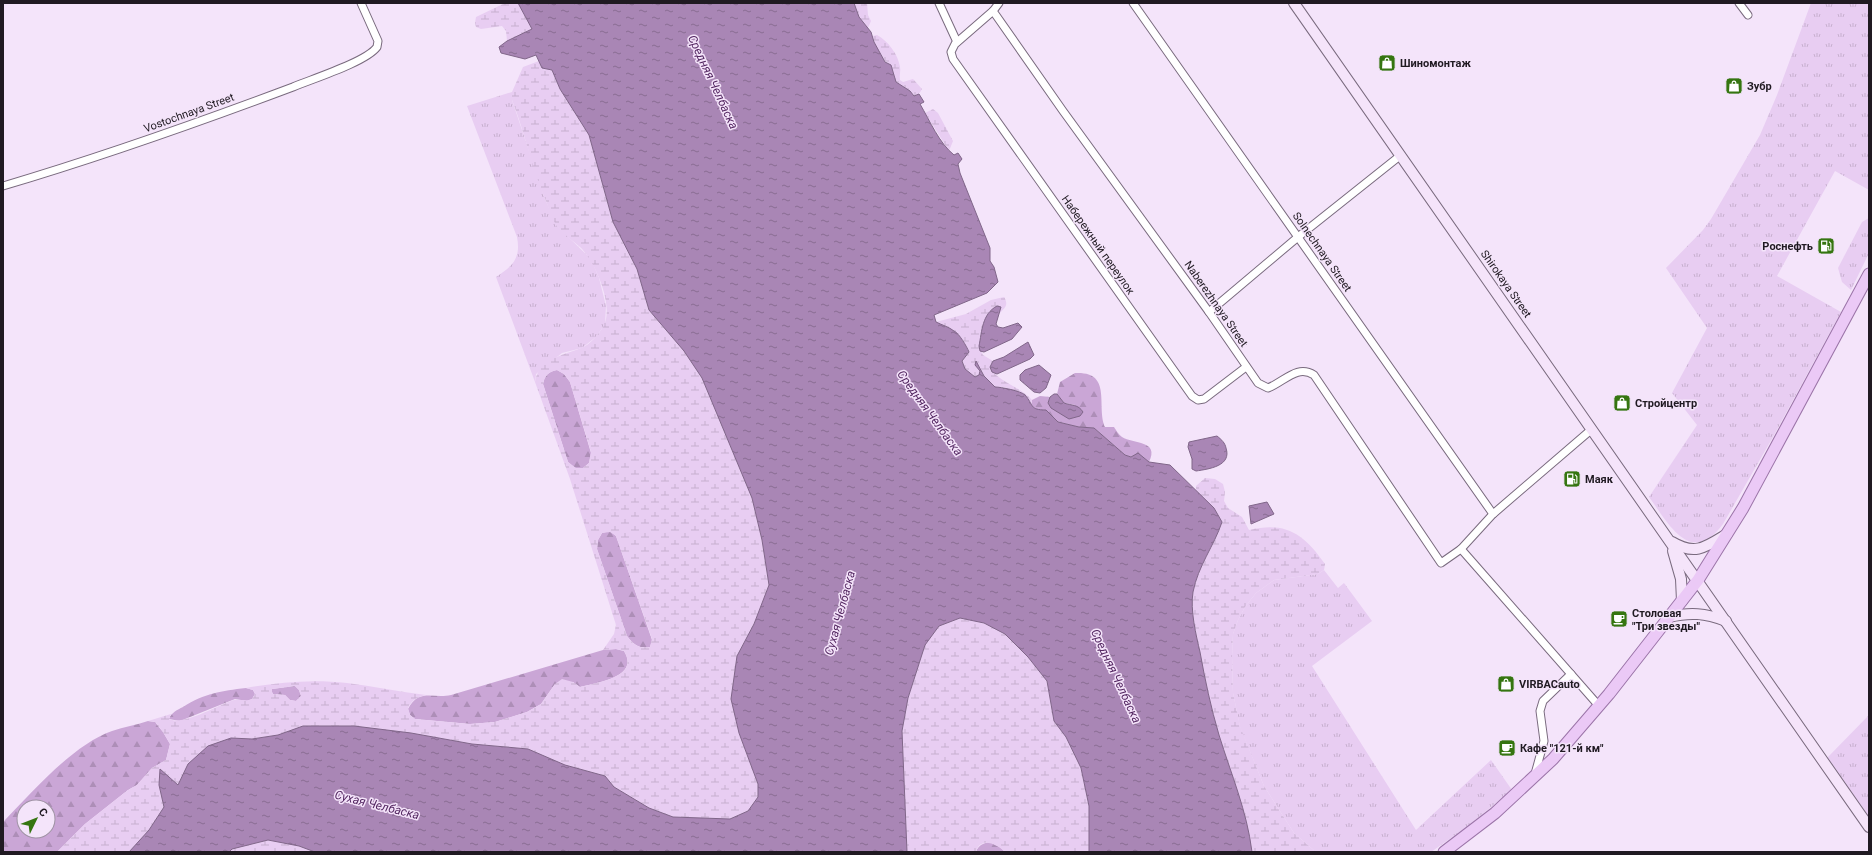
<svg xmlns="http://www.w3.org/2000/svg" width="1872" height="855" font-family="Roboto,sans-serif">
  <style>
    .grass { fill: url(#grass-tufts) }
    .forest { fill: url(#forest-firs); fill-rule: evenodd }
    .wetland { fill: url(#wetland-marsh); fill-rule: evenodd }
    .water { fill: url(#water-ripples); stroke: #806689 }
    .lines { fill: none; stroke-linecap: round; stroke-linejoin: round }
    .street-casing { stroke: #796a7e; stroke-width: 9 }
    .secondary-casing { stroke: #796a7e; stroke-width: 12 }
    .primary-casing { stroke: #9b74a8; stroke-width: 13 }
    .street { stroke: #fff; stroke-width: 7 }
    .secondary { stroke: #f5e4fa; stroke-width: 10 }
    .primary { stroke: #ebc9f6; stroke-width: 11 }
    .labels { text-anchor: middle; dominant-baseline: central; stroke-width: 3; stroke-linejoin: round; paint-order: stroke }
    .poi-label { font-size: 11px; font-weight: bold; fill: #201a22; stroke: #f4e4fa; text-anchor: start }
    .street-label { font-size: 11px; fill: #201a22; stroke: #f4e4fa }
    .water-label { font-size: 12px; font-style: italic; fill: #532661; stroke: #f4e4fa }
  </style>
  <defs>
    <pattern id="grass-tufts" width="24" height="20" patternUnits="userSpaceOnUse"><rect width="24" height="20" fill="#e8cdf2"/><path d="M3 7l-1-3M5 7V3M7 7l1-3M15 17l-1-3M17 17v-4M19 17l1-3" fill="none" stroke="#c7afcf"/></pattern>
    <pattern id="forest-firs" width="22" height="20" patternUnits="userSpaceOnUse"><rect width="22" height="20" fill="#caa6d6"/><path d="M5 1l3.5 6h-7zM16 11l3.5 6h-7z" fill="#ad8eb7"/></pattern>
    <pattern id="wetland-marsh" width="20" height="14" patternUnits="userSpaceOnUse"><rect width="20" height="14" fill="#e8cdf2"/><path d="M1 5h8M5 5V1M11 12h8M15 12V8" fill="none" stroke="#c7afcf"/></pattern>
    <pattern id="water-ripples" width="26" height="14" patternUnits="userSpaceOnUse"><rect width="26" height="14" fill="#a986b5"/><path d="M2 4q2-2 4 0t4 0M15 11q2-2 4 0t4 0" fill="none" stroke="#896d93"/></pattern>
  </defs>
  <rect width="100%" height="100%" fill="#f4e4fa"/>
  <g class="grass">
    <path d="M1811 3H1869V190L1835 171 1777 276 1841 312 1773 437 1723 524C1691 568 1668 523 1649 497L1697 425 1672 393 1707 328 1666 268 1703 230 1711 219 1760 135 1777 95Z"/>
    <path d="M512 92V100L545 199 557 226 591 259 599 278 606 306 605 324 596 337 582 348 562 353 536 374 535 382 496 277C513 266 521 258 517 237L467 106Z"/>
    <path d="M1869 218V253L1851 290 1842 282 1838 268 1862 222Z"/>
    <path d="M1324 570 1338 588 1344 583 1372 621 1312 666 1416 830 1491 760 1512 790 1464 829 1431 852H1316L1294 833 1264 786 1240 727 1233 693 1232 657 1233 634 1238 620 1245 607 1256 593 1274 580 1318 574Z"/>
    <path d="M1869 715V817L1827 758Z"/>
  </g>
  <g class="forest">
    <path d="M557 370 564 374 570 382 591 453 589 463 583 468 576 469 568 462 543 384C545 375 548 372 557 370Z"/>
    <path d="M1075 373C1113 371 1096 406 1105 427H1114C1116 430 1119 435 1122 437 1133 444 1160 440 1149 462L1138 454 1131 457 1125 455 1094 428 1079 427 1058 422 1046 410H1038L1031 407 1032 400 1040 396 1050 397 1048 403 1051 408 1075 405 1064 403 1057 394 1060 382Z"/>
    <path d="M610 531 616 536 652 640 650 647C639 649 634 645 627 636L597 549 598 540 602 533Z"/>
    <path d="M616 649 624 651C640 677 598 682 580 687L573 682 555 684 541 704 527 712 495 722 470 724 415 719 410 715 408 709C419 688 433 699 451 695L603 650Z"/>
    <path d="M295 686 299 690 301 696 296 701 290 700 285 695 273 694 272 692V689Z"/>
    <path d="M246 688 253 690 255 694 252 699 247 701 235 699 180 721 169 719C172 712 177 710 183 707 205 693 221 691 246 688Z"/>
    <path d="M148 721 155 722 163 732 170 744 166 760 152 768 137 785 128 790 85 824 57 852H3V823L5 820C34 790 73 745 112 731 124 727 136 725 148 721ZM24 807H48V831H24Z"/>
    <path d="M990 842 1000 847 1005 852H976C978 845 984 843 990 842Z"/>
  </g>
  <g class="wetland">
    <path d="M505 3H518L532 29 507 41 506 31 502 26 481 29 476 27 475 23 476 17Z"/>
    <path d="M854 3H867L868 15 871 21 868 28 859 17Z"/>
    <path d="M877 35C888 41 898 54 900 67 901 71 899 75 900 80L903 82 913 79 922 89 919 94 915 97 910 91 896 82 891 65C881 60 874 46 873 36Z"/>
    <path d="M539 61 543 68 552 70 560 89 589 135 613 222 637 269 649 310 684 351 702 378 752 498 762 540 769 585 754 624 737 656 739 733 758 784V797L748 811 730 819 673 817 649 808 614 787 605 776 565 765 528 749 472 744 411 733 304 726 278 735 252 739 231 738 188 764 178 786 161 770 159 785 164 807 149 830 129 852H57L85 824 128 790 137 785 152 768 166 760 170 744 163 732 155 722 148 721 171 714 169 719C183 726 216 706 231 701 238 698 245 702 252 699L255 694 253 690 246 688C279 682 313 679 347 683 373 686 399 692 426 695 417 697 412 700 408 708L410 715 415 719 470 724 495 722 527 712 541 704 555 684 562 679 573 682 580 687C598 682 640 677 624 651L616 649 603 650 614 634 616 625 570 479 535 382C539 358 562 356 581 348 590 345 599 334 604 325 614 305 595 261 580 247 572 240 564 235 557 226 552 219 549 209 546 201 532 169 525 133 512 100V92L523 67ZM557 370 564 374 570 382 591 452 589 463 583 468H576L568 462 543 384C545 375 548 372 557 370ZM610 532 616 536 652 639 650 647C639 649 634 645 627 636L597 549 598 540 602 533ZM295 686 299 690 301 696 296 701 290 700 285 695 273 694 272 692V689Z"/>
    <path d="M933 109 938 113 953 141 949 151 925 113Z"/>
    <path d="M1004 297C1009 305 1005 308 999 314L1001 308 979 346 983 355 993 361 990 367C996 381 1021 387 1032 400L1031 407 1024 395 1004 387H995L984 376 976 361 975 365 980 371V375L975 377 965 369 962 361 969 352C967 347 959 333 954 331 949 327 942 325 936 322L966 314 991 300Z"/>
    <path d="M1205 478 1215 479 1223 484 1225 492 1224 501 1228 508 1242 517 1249 530C1286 521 1304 534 1325 564L1324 570 1318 574 1274 580 1256 593 1245 607 1238 620 1233 634 1232 657 1233 693 1240 726 1264 786 1294 833 1316 852H1252C1247 811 1231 774 1219 735 1211 708 1205 680 1200 652 1196 635 1190 610 1193 592 1198 566 1214 546 1222 522L1214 508 1196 492V486Z"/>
    <path d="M960 618 984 623 1005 634 1028 657 1047 681 1054 721 1066 737 1081 768 1089 806V852H1005C997 844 980 836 976 852H907L902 731 908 699 925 645 939 626Z"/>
    <path d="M268 840 299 846 315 852H229L232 849Z"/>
  </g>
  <g class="water">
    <path d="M518 3H854L859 17 871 32 874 42 885 62 891 65 896 82 910 91 914 96 919 94 924 102 920 104C930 121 939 143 954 155L958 153 962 159 958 164 960 173 990 248V261L994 267 998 282 987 293 934 315 936 322C942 325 949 327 954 331 959 333 967 347 969 352L962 361 965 369 975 377 979 375 980 371 975 365 976 361 984 376 995 387C1001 387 1021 391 1025 395 1034 405 1029 410 1046 410L1058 422 1079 427 1094 428 1125 455 1131 457 1138 453 1149 462 1170 465 1214 508 1222 522C1214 546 1198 566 1193 592 1190 610 1196 635 1200 652 1205 680 1211 708 1219 735 1231 774 1247 811 1252 852H1089V806L1081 768 1066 737 1054 721 1047 681 1028 657 1005 634 984 623 960 618 939 626 925 645 908 698 902 731 907 852H315L299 846 268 840 232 849 229 852H129L149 830 164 807 159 785 160 769 178 785 188 764 208 746 231 738 252 739 278 735 303 726H354L411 733 472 744 528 749 565 765 605 776 614 787 649 808 673 817 730 819 748 811 758 797V784L739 733 731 699 737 656 754 624 769 585 762 540 752 498 702 378 684 351 649 310 637 269 613 222 589 135 560 89 552 70 542 68 536 55 525 59 501 53 499 47 507 41 532 29Z"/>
    <path d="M997 306 1001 307 996 324 998 327 1003 328 1018 323 1022 327 1012 339 984 352 980 351 979 346C982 331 982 314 997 306Z"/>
    <path d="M1028 342 1034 355 1030 359 997 374 992 372 990 367 993 361 1004 357Z"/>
    <path d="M1039 365 1051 375 1046 388 1040 393 1034 392 1020 380V375L1025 370Z"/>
    <path d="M1054 394H1057L1064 403C1072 406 1078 404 1083 412L1080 416 1069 419 1051 408 1048 403 1050 397Z"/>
    <path d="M1217 436C1222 440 1225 443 1226 448 1232 466 1209 469 1196 471L1192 469V459L1188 447 1189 442Z"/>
    <path d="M1267 502 1274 514 1251 524 1249 506Z"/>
  </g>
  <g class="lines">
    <g class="street-casing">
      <g id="street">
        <path d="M939 3 957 42"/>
        <path d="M999 3 993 11 1063 111 1209 312 1258 383 1268 388C1284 382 1297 364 1314 375L1441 563 1461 549 1493 514 1592 429"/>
        <path d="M1133 3 1493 514"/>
        <path d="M1739 3 1748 15"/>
        <path d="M993 11 955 44 951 52 953 59 1192 396 1198 400 1204 399 1246 367"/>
        <path d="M3 186C101 157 197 123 293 87 312 79 366 62 377 47L378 41 361 3"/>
        <path d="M1209 312 1298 237 1401 155"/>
        <path d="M1461 549 1599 706"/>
        <path d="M1535 774 1544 741 1540 711 1543 701 1571 674"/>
      </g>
    </g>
    <g class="secondary-casing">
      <g id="secondary">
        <path d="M1294 3 1869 827"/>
        <path d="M1672 542C1695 556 1706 547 1727 534"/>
        <path d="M1673 551 1681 579 1682 601"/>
        <path d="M1669 617C1690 612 1705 613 1726 621"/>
      </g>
    </g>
    <g class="primary-casing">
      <path id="primary" d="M1444 852 1495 813 1553 759 1609 694 1698 580 1743 508 1869 274"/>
    </g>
    <use href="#street" class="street"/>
    <use href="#secondary" class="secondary"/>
    <use href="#primary" class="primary"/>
  </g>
  <defs>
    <g id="shop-square" transform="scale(0.9)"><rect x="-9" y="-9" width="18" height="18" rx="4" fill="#357510" stroke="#f4e4fa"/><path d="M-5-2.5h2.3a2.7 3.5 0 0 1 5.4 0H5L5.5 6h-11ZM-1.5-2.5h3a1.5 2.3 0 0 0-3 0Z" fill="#fff"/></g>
    <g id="fuel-square" transform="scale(0.9)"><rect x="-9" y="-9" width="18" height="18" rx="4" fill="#357510" stroke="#f4e4fa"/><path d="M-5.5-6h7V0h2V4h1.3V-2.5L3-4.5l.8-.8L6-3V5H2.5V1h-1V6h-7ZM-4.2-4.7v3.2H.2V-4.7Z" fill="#fff"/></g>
    <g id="cafe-square" transform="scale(0.9)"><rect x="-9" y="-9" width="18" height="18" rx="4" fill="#357510" stroke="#f4e4fa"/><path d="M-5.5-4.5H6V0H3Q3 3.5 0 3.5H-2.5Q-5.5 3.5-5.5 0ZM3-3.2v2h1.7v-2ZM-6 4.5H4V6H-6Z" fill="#fff"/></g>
  </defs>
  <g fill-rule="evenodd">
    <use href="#shop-square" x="1387" y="63"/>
    <use href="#shop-square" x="1734" y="86"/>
    <use href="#fuel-square" x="1826" y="246"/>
    <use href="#shop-square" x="1622" y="403"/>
    <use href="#fuel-square" x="1572" y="479"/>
    <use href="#cafe-square" x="1619" y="619"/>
    <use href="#shop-square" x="1506" y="684"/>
    <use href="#cafe-square" x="1507" y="748"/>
  </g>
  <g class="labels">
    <g class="poi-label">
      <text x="1400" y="63">Шиномонтаж</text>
      <text x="1747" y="86">Зубр</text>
      <text x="1813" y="246" text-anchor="end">Роснефть</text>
      <text x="1635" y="403">Стройцентр</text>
      <text x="1585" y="479">Маяк</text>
      <text x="1632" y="613">Столовая<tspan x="1632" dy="13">"Три звезды"</tspan></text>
      <text x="1519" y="684">VIRBACauto</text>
      <text x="1520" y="748">Кафе "121-й км"</text>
    </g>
    <g class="street-label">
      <text transform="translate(189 113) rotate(-20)">Vostochnaya Street</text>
      <text transform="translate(1098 245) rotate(55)">Набережный переулок</text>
      <text transform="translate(1322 252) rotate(55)">Solnechnaya Street</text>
      <text transform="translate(1506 284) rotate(55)">Shirokaya Street</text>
      <text transform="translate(1216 304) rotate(55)">Naberezhnaya Street</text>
    </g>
    <g class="water-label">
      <text transform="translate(713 82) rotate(65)">Средняя Челбаска</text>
      <text transform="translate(930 413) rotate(54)">Средняя Челбаска</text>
      <text transform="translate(840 613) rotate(-75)">Сухая Челбаска</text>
      <text transform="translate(1116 676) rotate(65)">Средняя Челбаска</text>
      <text transform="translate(377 805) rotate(14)">Сухая Челбаска</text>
    </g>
  </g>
  <rect width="1872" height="855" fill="none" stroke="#201a22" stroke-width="8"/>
  <g transform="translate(36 819) rotate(47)"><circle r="19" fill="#f4e4fa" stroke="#9f93a4"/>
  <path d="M0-3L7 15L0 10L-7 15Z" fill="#357510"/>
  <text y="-6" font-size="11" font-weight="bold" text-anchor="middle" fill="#201a22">С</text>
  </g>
</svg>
